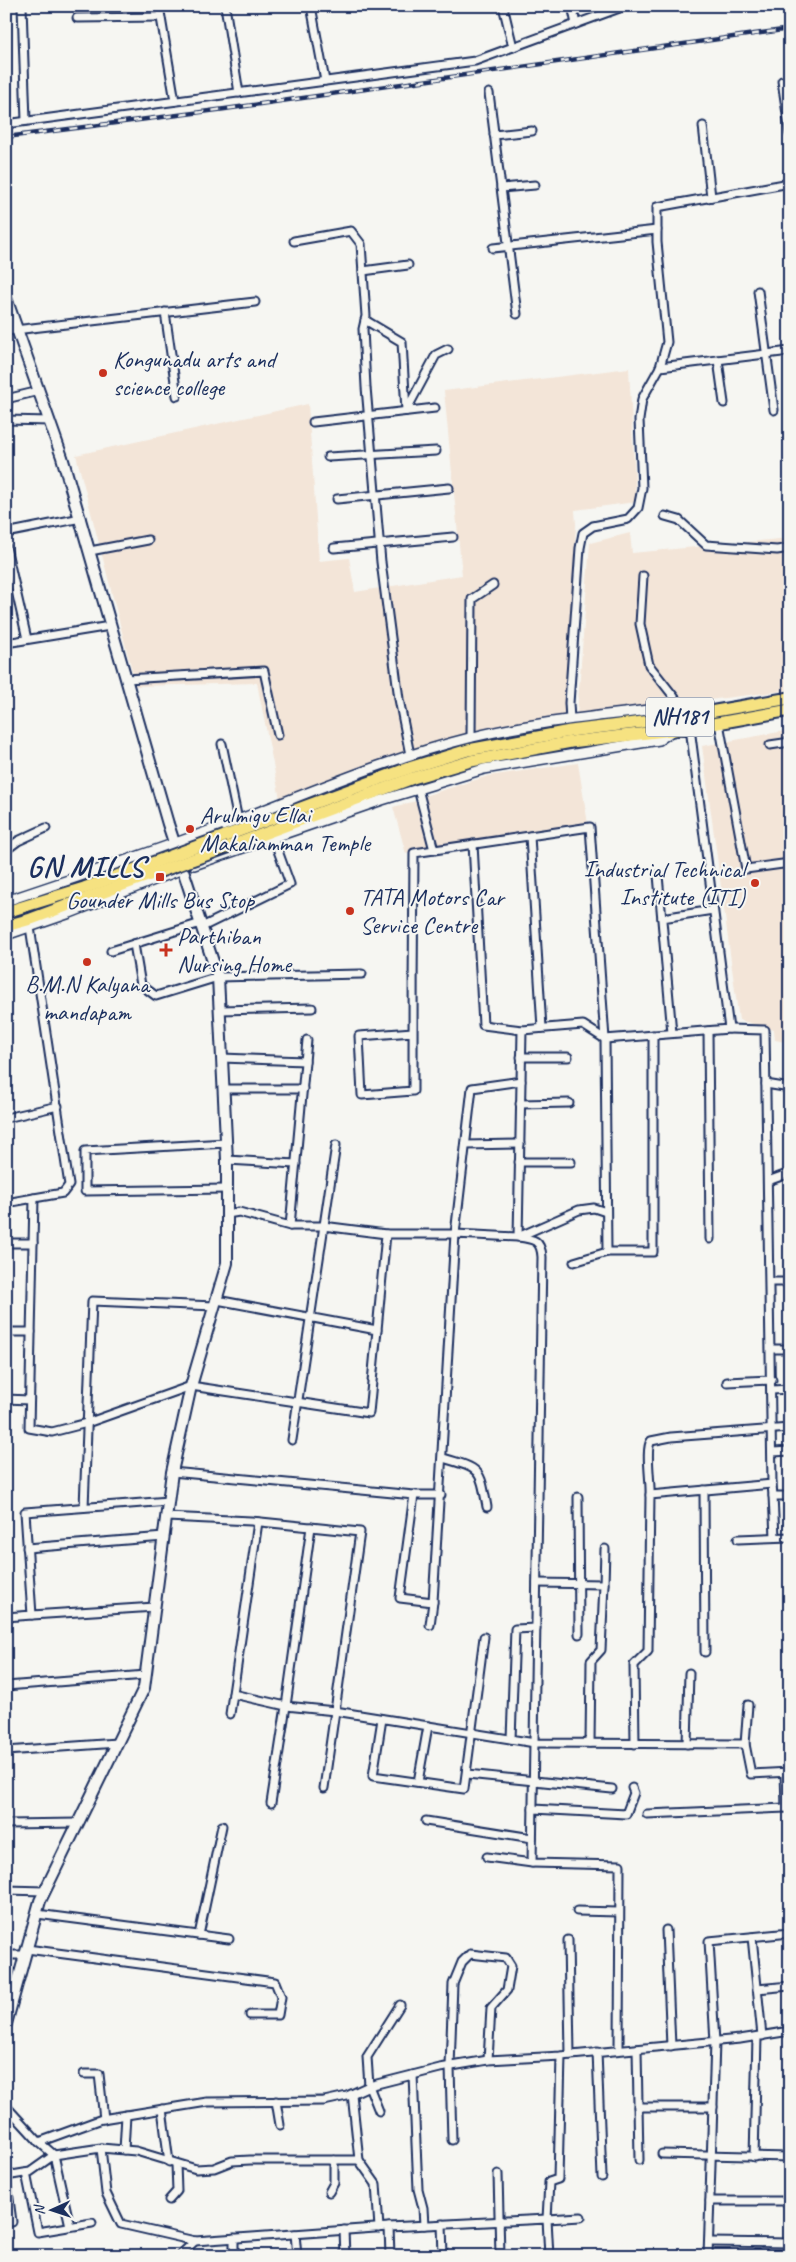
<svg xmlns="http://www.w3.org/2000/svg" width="796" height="2262" font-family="Caveat,sans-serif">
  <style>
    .built { fill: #f3e5d8 }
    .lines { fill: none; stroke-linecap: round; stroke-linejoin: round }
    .minor-casing { stroke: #1b2f5e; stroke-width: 11 }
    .tertiary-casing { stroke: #1b2f5e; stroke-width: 12 }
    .secondary-casing { stroke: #1b2f5e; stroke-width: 14 }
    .trunk-casing { stroke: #1b2f5e; stroke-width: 15 }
    .minor { stroke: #f6f6f2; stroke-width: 7 }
    .tertiary { stroke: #f6f6f2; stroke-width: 9 }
    .secondary { stroke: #f6f6f2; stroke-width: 10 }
    .trunk { stroke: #f6e281; stroke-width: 11 }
    .rail-casing { stroke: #1b2f5e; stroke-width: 4.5 }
    .rail { stroke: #f6f6f2; stroke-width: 2.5; stroke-dasharray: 8; stroke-linecap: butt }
    .trunk-bridge-casing { stroke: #1b2f5e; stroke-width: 15; stroke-linecap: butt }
    .trunk-bridge { stroke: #f6e281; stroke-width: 11 }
    .poi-dot { fill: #c8321e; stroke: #f6f6f2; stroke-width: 2 }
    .labels { text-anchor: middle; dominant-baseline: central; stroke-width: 4; stroke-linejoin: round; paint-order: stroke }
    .shield { fill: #f6f6f2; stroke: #5d6b8a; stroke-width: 1 }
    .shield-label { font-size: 22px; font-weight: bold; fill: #1b2f5e }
    .poi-label { font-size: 24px; fill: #1b2f5e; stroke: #f6f6f2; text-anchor: start }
    .district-label { font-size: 29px; font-weight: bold; letter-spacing: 1px; fill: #1b2f5e; stroke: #f6f6f2 }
  </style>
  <rect width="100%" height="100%" fill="#f6f6f2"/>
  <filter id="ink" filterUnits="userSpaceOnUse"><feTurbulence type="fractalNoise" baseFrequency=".02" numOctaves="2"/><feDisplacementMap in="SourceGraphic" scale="10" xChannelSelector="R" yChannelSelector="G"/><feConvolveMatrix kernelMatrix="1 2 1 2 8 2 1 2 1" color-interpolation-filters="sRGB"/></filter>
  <g filter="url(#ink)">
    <g class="built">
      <path d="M629 368 636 502 575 510 576 525 565 716 403 754 280 799 257 683 136 686 76 455 308 404 319 561 349 558 355 592 462 575 444 391Z"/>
      <path d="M630 533 632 553 790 538V690L577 716 590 543Z"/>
      <path d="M790 730V1043L775 1040 774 1030 739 1020 702 746Z"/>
      <path d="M578 763 588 824 437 847 424 796 488 776Z"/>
      <path d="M416 801 429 847 406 854 393 807Z"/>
    </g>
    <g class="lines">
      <g class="minor-casing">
        <g id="minor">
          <path d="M22 6 26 121"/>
          <path d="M159 6 175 101"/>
          <path d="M225 6 239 93"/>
          <path d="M311 6 325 81"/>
          <path d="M503 6 513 47"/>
          <path d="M572 6 576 24"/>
          <path d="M77 18 160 17"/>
          <path d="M782 81 790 134"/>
          <path d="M489 93 517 314"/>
          <path d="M6 124 475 61 625 6"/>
          <path d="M703 126 711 197"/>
          <path d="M494 135 532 131"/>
          <path d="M501 188 535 185"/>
          <path d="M294 241 351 231 361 244 366 316 363 329 366 387 381 562 399 699 410 755"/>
          <path d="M493 248 657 230"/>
          <path d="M363 271 408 265"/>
          <path d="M758 291 774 410"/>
          <path d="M165 312 177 396"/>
          <path d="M365 320 402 342 406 411"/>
          <path d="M6 331 255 302"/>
          <path d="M718 360 724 403"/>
          <path d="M660 367 790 351"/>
          <path d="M6 399 39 391"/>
          <path d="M406 411 436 355 448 349"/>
          <path d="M6 420 50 421"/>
          <path d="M6 420 8 398"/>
          <path d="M313 422 435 408"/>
          <path d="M328 457 436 451"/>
          <path d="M337 499 449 488"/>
          <path d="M665 516 679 520 706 545 777 550 790 548"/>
          <path d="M6 533 81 518"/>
          <path d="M6 547 27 639"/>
          <path d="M334 548 453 537"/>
          <path d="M90 551 148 540"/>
          <path d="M643 576 640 624 649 665 689 716"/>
          <path d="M6 643 110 626"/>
          <path d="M126 679 264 671 278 735"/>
          <path d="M570 720 569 703 580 548 583 533 593 526 628 519 638 508 642 488 639 420 642 399 660 367 667 342 657 242V207L790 183"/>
          <path d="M719 723 746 869 790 863"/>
          <path d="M471 738 472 599 493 585"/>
          <path d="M222 744 238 820"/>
          <path d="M770 745 790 742"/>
          <path d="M418 789 434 850"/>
          <path d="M530 836 542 1028"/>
          <path d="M473 844 483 1025 522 1030"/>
          <path d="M6 850 18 841 46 828"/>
          <path d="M658 875 672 1033"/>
          <path d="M662 918 713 910"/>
          <path d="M30 927 69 1185 63 1193 34 1198"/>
          <path d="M202 927 290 884 273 837"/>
          <path d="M134 944 141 985 156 996 218 977 362 974"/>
          <path d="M111 951 201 923"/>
          <path d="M220 1010 312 1008"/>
          <path d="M708 1031 710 1239"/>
          <path d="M413 1032 359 1036 362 1095 413 1091C413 1012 413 932 414 853L590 827 605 1039 607 1252H653V1035"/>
          <path d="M307 1040 290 1226H323L386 1234 377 1330"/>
          <path d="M521 1057H568"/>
          <path d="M222 1058 305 1061"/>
          <path d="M766 1084 790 1088"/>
          <path d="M223 1089H303"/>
          <path d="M520 1104 569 1103"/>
          <path d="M6 1118 58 1106"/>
          <path d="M226 1143 85 1151V1191L227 1189"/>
          <path d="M466 1145 520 1144"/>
          <path d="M227 1160 296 1164"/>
          <path d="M519 1162H571"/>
          <path d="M768 1181 790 1173"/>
          <path d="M6 1203 34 1198 29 1428 52 1432 87 1423 191 1386 369 1413 377 1330 217 1300"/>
          <path d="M227 1214 239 1212 290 1226"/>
          <path d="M386 1234H455L472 1088 521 1081"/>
          <path d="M6 1243H33"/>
          <path d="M574 1262 607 1252"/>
          <path d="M770 1282H790"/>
          <path d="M6 1332H31"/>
          <path d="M771 1349H790"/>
          <path d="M727 1382 772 1380"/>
          <path d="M772 1390 790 1389"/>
          <path d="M6 1399 29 1400"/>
          <path d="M292 1440 336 1145"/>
          <path d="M773 1452 790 1451"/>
          <path d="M443 1458C481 1469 480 1468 487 1507"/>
          <path d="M172 1472 414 1495 400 1598 433 1602 455 1234 518 1237 579 1210 594 1208 606 1212"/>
          <path d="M772 1484 773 1496H790"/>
          <path d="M704 1490 705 1652"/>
          <path d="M414 1495H441"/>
          <path d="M650 1495C651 1482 645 1449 651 1441L671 1437 790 1428"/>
          <path d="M773 1496 775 1537"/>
          <path d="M578 1497 579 1634"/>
          <path d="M84 1507 92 1301 215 1306"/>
          <path d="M167 1517 251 1521 360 1532 335 1711 535 1743 745 1744 751 1774 790 1772"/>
          <path d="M311 1527 286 1706 335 1711 324 1788"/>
          <path d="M738 1539 790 1537"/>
          <path d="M27 1548 164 1537"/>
          <path d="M537 1583 604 1584 601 1650 591 1661 590 1743"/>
          <path d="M604 1584 605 1549"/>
          <path d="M32 1615 155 1607"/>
          <path d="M6 1617 32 1615 25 1512 169 1501"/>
          <path d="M430 1625 433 1602"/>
          <path d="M6 1686 146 1675"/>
          <path d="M233 1694 286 1706 271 1803"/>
          <path d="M230 1714 258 1522"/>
          <path d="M382 1719 373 1776 464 1789 484 1637"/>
          <path d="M511 1739 515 1629 536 1628"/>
          <path d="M635 1744 634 1665 648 1651 650 1495 772 1484 765 1030 729 1029"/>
          <path d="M687 1744 689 1673"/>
          <path d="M745 1744 748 1705"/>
          <path d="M6 1751 117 1743"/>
          <path d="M785 1772 786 1808H790"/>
          <path d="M467 1774 612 1789"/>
          <path d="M418 1782 428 1726"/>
          <path d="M533 1809 626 1814 634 1793 632 1788"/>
          <path d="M647 1814 786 1808"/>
          <path d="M426 1821 532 1838"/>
          <path d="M6 1824 78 1823"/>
          <path d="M487 1857 532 1863 620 1865 619 2050"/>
          <path d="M532 1863 542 1257C541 1240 534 1239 518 1237L522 1030 583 1025 605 1039 729 1029 690 728"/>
          <path d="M6 1890 45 1891"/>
          <path d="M577 1911 619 1912"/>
          <path d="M37 1914 229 1939"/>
          <path d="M666 1930 671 2046"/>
          <path d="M199 1935 222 1826"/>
          <path d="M752 1937 762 2036"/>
          <path d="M568 1940 570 2055"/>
          <path d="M27 1949 275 1982 281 1997 278 2015H250"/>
          <path d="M6 1955H25"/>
          <path d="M757 1989 790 1986"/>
          <path d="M637 2049 639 2160"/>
          <path d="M597 2052 602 2177"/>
          <path d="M561 2056 558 2179 549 2182 547 2219 581 2217"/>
          <path d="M84 2074H99L104 2119"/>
          <path d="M413 2075 418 2189 423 2208 424 2225"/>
          <path d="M352 2094 359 2160 376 2184 379 2228"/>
          <path d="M276 2101 280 2125"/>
          <path d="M6 2106 39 2142 54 2155 101 2148 106 2193 121 2224 195 2241 389 2227 547 2219 549 2256"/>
          <path d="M638 2107H713"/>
          <path d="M162 2109 169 2162"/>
          <path d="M379 2111 369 2086 367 2057 400 2005"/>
          <path d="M452 2140 450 2067 453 1984 462 1962 470 1954 506 1958 511 1966 507 1990 491 2008 488 2060"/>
          <path d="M39 2142 102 2119 207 2102 324 2101 347 2096 369 2086 440 2068 488 2060 561 2056 740 2039 790 2031"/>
          <path d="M101 2148 136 2151 196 2169 214 2168 232 2161 250 2160H359"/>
          <path d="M124 2150 126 2115"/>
          <path d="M662 2154 790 2157"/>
          <path d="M754 2157 757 2037"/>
          <path d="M26 2173 38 2232 92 2223"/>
          <path d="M498 2174 500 2256"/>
          <path d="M6 2176 30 2172 54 2155 70 2226"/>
          <path d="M6 2176 12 2222"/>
          <path d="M329 2192 334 2183V2160"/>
          <path d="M169 2200 177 2191 176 2164"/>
          <path d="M710 2201H790"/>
          <path d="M442 2224 443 2256"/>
          <path d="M389 2227 390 2256"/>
          <path d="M344 2230 345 2256"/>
          <path d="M295 2234 297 2256"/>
          <path d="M234 2238V2256"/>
          <path d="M709 2242 790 2243"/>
          <path d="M179 2256 195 2241"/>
          <path d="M708 2256 715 2042 709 1941 790 1933"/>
        </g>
      </g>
      <g class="tertiary-casing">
        <g id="tertiary">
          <path d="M194 865 382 800 484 769 659 740 673 730"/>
          <path d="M6 901C84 875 162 849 238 820 316 790 392 757 473 737 533 722 595 717 656 709L675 718"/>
          <path d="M6 935 70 913 180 870"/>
        </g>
      </g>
      <g class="secondary-casing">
        <path id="secondary" d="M6 298 62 457 168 824 218 977 227 1160V1263L191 1386 172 1472 144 1688 40 1901 6 2024"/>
      </g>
      <g class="trunk-casing">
        <g id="trunk">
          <path d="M225 836 409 768 468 750 570 731 675 718 790 698"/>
          <path d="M228 847 413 778 471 761 571 742 690 728 790 710"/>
          <path d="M6 912 84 888 152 863"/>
          <path d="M6 926 31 919 155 873"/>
        </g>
      </g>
      <use href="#minor" class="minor"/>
      <use href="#tertiary" class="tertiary"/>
      <use href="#secondary" class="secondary"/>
      <use href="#trunk" class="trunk"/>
      <g class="rail-casing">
        <path id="rail" d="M6 137 225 109 790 29"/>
      </g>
      <use href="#rail" class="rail"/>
      <g class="trunk-bridge-casing">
        <g id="trunk-bridge">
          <path d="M152 863 225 836"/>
          <path d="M155 873 228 847"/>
        </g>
      </g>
      <use href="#trunk-bridge" class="trunk-bridge"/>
    </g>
  </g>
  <g class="poi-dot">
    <circle cx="103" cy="373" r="5"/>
    <circle cx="190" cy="829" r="5"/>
    <rect x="155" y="872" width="10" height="10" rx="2.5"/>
    <circle cx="755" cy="883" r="5"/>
    <circle cx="350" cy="911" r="5"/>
    <path d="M163.5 942.5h5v5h5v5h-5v5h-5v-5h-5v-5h5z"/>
    <circle cx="87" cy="962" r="5"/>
  </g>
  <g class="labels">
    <rect class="shield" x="646" y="697.5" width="68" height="39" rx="4"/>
    <g class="shield-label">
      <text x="680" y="717">NH181</text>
    </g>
    <g class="poi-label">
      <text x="113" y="359">Kongunadu arts and<tspan x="113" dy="28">science college</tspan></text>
      <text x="200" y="815">Arulmigu Ellai<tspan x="200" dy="28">Makaliamman Temple</tspan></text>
      <text x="745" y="869" text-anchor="end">Industrial Technical<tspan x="745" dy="28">Institute (ITI)</tspan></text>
      <text x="360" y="897">TATA Motors Car<tspan x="360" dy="28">Service Centre</tspan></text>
      <text x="160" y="900" text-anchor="middle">Gounder Mills Bus Stop</text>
      <text x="177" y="936">Parthiban<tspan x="177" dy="28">Nursing Home</tspan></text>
      <text x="87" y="984" text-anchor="middle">B.M.N Kalyana<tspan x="87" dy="28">mandapam</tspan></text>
    </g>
    <g class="district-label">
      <text x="86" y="866">GN MILLS</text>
    </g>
  </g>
  <rect width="796" height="2262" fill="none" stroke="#f6f6f2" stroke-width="25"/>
  <rect x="12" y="12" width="771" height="2237" fill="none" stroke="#1b2f5e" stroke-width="2" filter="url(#ink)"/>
  <g transform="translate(52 2210) rotate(267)" stroke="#f6f6f2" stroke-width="4" paint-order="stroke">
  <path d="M0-4L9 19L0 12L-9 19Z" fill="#1b2f5e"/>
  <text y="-8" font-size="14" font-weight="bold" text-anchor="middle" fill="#1b2f5e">N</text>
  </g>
</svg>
